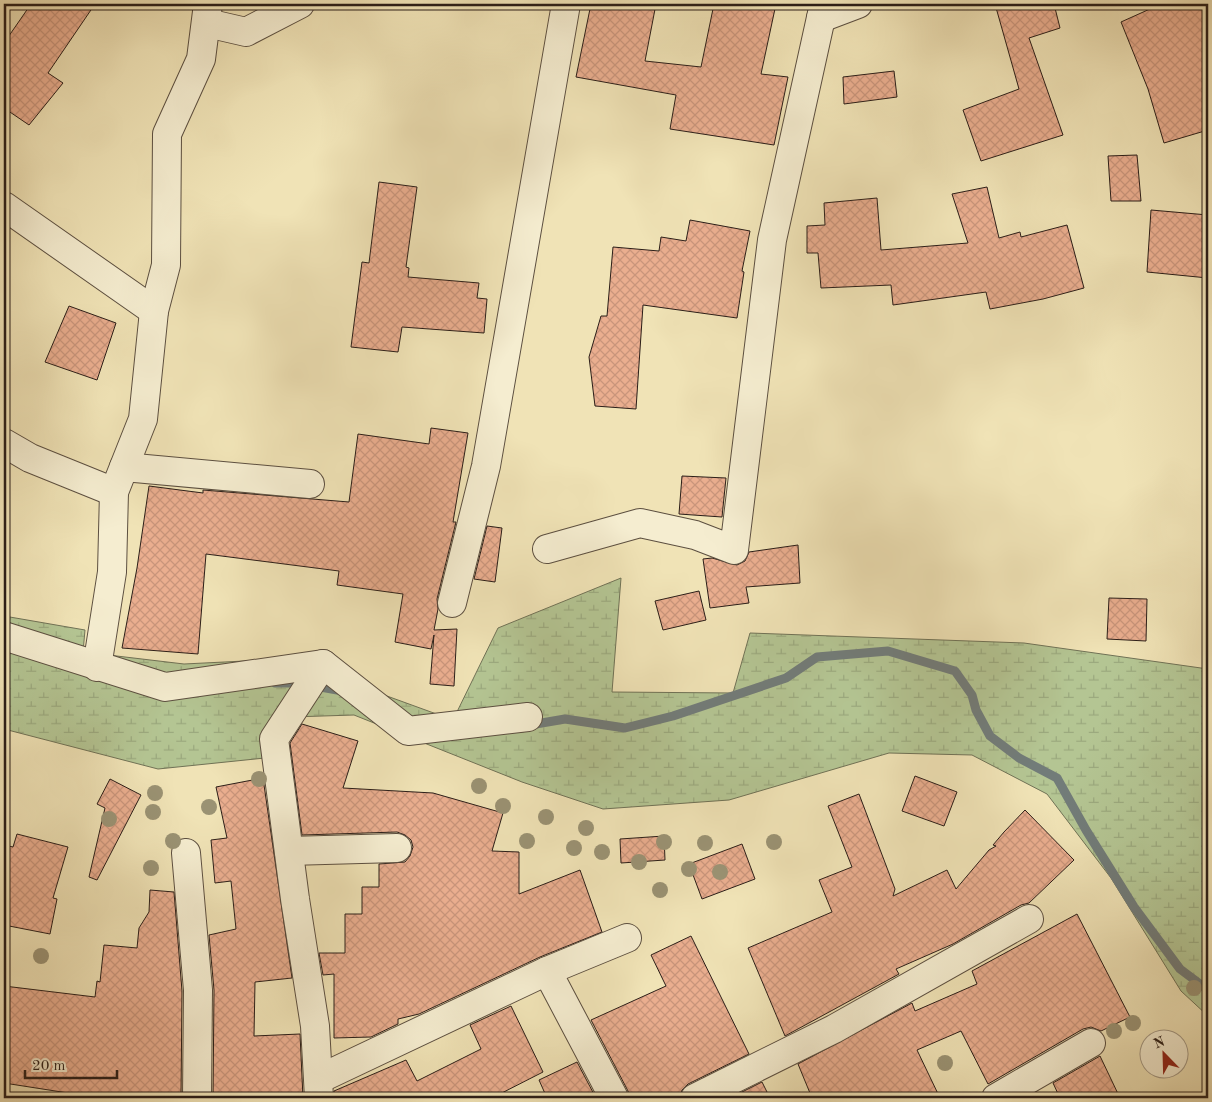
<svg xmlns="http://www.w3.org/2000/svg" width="1212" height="1102" font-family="'Old Standard TT',serif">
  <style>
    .wetland { fill: url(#wetland-marsh); stroke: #707256 }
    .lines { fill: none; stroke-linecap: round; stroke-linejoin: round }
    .stream { stroke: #727c79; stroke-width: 9 }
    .building { fill: url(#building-cross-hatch); stroke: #2b1e18 }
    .street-casing { stroke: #5c4f40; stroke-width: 30 }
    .street { stroke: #f5edd0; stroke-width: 28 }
    .tree { fill: #9a9273 }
  </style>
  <defs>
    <pattern id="wetland-marsh" width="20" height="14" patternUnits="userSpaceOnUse" patternTransform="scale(1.25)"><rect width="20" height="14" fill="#b4c593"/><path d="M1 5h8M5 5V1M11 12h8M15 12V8" fill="none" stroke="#9ba97e"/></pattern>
    <pattern id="building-cross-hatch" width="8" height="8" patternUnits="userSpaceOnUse" patternTransform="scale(1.25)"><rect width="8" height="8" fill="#eaae8f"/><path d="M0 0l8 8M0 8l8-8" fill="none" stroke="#c9957b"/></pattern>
  </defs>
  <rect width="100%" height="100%" fill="#f0e3b6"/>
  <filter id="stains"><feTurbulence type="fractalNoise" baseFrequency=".004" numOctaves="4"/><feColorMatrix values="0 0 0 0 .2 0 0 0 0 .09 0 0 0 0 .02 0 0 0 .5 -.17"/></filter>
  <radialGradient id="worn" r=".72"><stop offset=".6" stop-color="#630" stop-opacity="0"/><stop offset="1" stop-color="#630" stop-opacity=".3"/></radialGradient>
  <path class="wetland" d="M621 578 612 692 733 693 750 633 1024 643 1208 669V1016L1181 991 1111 878 1047 794 972 755 889 753 729 800 603 809 522 782 354 715 291 717 265 758 158 769 4 729V616L85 630 83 652 184 664 285 659 453 720 498 628Z"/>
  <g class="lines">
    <g class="stream">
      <path d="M275 683H298L343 691"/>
      <path d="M530 725 565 719 625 728 673 716 786 678 817 657 888 651 955 671 972 695 976 710 990 736 1019 758 1057 778 1086 830 1134 907 1180 969 1208 990"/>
    </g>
  </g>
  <g class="building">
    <path d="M31 4H95L48 73 63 83 29 125 4 108V43Z"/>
    <path d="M591 4H656L645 61 701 67 714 4H776L761 74 788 77 774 145 670 129 676 95 576 77Z"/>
    <path d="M995 4H1054L1060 28 1029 38 1063 135 981 161 963 110 1019 89Z"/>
    <path d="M1161 4H1208V130L1164 143 1148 89 1121 22Z"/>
    <path d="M894 71 897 97 844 104 843 77Z"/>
    <path d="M1137 155 1141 201H1111L1108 156Z"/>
    <path d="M379 182 417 187 406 267 409 268 408 277 479 283 477 298 487 299 484 333 402 327 398 352 351 347 362 262 369 263Z"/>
    <path d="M987 187 999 238 1020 232 1021 237 1067 225 1084 288 1043 299 990 309 986 292 893 305 891 285 821 288 818 253H807V226L825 225 824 203 877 198 881 250 968 243 952 194Z"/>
    <path d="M1151 210 1208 215V278L1147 272Z"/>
    <path d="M690 220 750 231 742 271 744 272 737 318 643 305 636 409 595 406 589 357 601 316H607L613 247 659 251 661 237 686 241Z"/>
    <path d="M69 306 116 323 97 380 45 362Z"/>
    <path d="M431 428 468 433 453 522H456L437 599 438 609 434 630 457 629 454 686 430 684 434 635 431 649 395 642 403 594 337 585 339 571 206 554 198 654 122 648 137 568 149 486 203 493V490L349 502 358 434 429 444Z"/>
    <path d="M682 476 726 478 722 517 679 514Z"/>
    <path d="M487 526 502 528 495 582 474 579Z"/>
    <path d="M798 545 800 583 746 587 749 603 710 608 703 559 712 558 737 565 745 561 749 552Z"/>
    <path d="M699 591 706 620 663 630 655 601Z"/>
    <path d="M1109 598 1147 599 1146 641 1107 639Z"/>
    <path d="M302 724 358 741 343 788 433 793 503 813 492 851 519 852V894L580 870 602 932 540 957 419 1014 398 1019V1024L371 1037 334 1038V974L323 975 319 953H345V914H362V887H379V864L405 862 410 856 413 847 411 840 405 835 397 832 302 835 290 743Z"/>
    <path d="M915 776 957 792 944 826 902 811Z"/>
    <path d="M263 778 292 978 255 982 254 1036 300 1034 303 1098H213L214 990 209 935 236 929 231 881 215 883 211 840 227 838 216 787Z"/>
    <path d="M110 779 141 795 97 880 89 877 105 808 97 804Z"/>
    <path d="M859 794 895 889 893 896 947 870 956 889 989 850 996 846 993 845 1004 832 1025 810 1074 860 1029 903 1021 905 953 944 896 969 899 974 785 1036 748 948 832 912 819 880 852 867 828 806Z"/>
    <path d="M17 834 68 847 53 898 57 899 50 934 4 925V845L13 847Z"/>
    <path d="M664 836 665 860 621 863 620 839Z"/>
    <path d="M742 844 755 879 702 899 689 864Z"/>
    <path d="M150 890 174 892 182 991 181 1098H80L81 1095 4 1083V986L95 997 97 981 100 982 104 945 137 948 139 928 149 912Z"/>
    <path d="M1077 914 1130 1017 1101 1031 1091 1027 1083 1029 988 1084 961 1031 917 1050 940 1098H812L798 1064 912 1003 915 1011 977 984 972 971Z"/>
    <path d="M691 936 749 1054 688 1084 682 1090 680 1098H630L628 1091 591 1020 666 986 651 955Z"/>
    <path d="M511 1006 543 1072 492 1098H334V1091L406 1060 417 1081 481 1049 470 1025Z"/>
    <path d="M1100 1056 1120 1098H1060L1053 1083Z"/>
    <path d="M577 1062 596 1098H547L539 1080Z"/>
    <path d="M762 1082 770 1098H730Z"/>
  </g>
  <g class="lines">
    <g class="street-casing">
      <g id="street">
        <path d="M821 18 858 4"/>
        <path d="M207 23 246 32 300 4"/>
        <path d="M4 206 154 311"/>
        <path d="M4 443 30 458 114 492"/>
        <path d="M124 467 310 484"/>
        <path d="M547 549 640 523 695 535 734 550 772 240 824 4"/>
        <path d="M452 603 486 466 566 4"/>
        <path d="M4 636 165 687 323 664 408 731 528 717"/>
        <path d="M97 667 112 572 114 492 143 419 154 311 166 265 167 134 201 59 208 4"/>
        <path d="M289 851 397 848"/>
        <path d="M186 853 198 990 197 1098"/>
        <path d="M547 971 614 1098"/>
        <path d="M319 1079 547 971 627 938"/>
        <path d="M319 1098 315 1026 295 899 274 739 323 664"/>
        <path d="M695 1098 834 1029 1029 919"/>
        <path d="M996 1098 1091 1043"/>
      </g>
    </g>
    <use href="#street" class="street"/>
  </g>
  <g class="tree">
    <circle cx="259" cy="779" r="8"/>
    <circle cx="479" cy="786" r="8"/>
    <circle cx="155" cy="793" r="8"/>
    <circle cx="503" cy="806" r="8"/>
    <circle cx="209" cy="807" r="8"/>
    <circle cx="153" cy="812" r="8"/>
    <circle cx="546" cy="817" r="8"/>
    <circle cx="109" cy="819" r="8"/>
    <circle cx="586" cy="828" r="8"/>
    <circle cx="173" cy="841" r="8"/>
    <circle cx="527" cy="841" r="8"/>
    <circle cx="664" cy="842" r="8"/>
    <circle cx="774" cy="842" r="8"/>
    <circle cx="705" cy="843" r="8"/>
    <circle cx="574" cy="848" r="8"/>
    <circle cx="602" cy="852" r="8"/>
    <circle cx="639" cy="862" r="8"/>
    <circle cx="151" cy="868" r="8"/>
    <circle cx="689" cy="869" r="8"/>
    <circle cx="720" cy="872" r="8"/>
    <circle cx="660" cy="890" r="8"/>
    <circle cx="41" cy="956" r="8"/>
    <circle cx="1194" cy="988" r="8"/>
    <circle cx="1133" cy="1023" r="8"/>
    <circle cx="1114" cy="1031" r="8"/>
    <circle cx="945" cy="1063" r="8"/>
  </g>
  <rect width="1212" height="1102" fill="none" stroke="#f0e3b6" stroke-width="20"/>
  <rect x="5" y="5" width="1202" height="1092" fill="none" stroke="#2b1e18" stroke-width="2.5"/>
  <rect x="10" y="10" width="1192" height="1082" fill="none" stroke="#2b1e18"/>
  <g transform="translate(1164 1054) rotate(337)"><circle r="24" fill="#f5edd0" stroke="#a49a86"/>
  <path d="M0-4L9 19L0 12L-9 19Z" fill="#8f2418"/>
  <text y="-8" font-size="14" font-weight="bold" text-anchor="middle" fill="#2b1e18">N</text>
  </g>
  <path d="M25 1070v8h92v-8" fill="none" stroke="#2b1e18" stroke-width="2.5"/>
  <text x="32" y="1070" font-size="15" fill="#2b1e18" stroke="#f5edd0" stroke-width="4" paint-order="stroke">20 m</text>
  <rect width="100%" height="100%" filter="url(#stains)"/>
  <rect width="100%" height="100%" fill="url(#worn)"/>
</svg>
